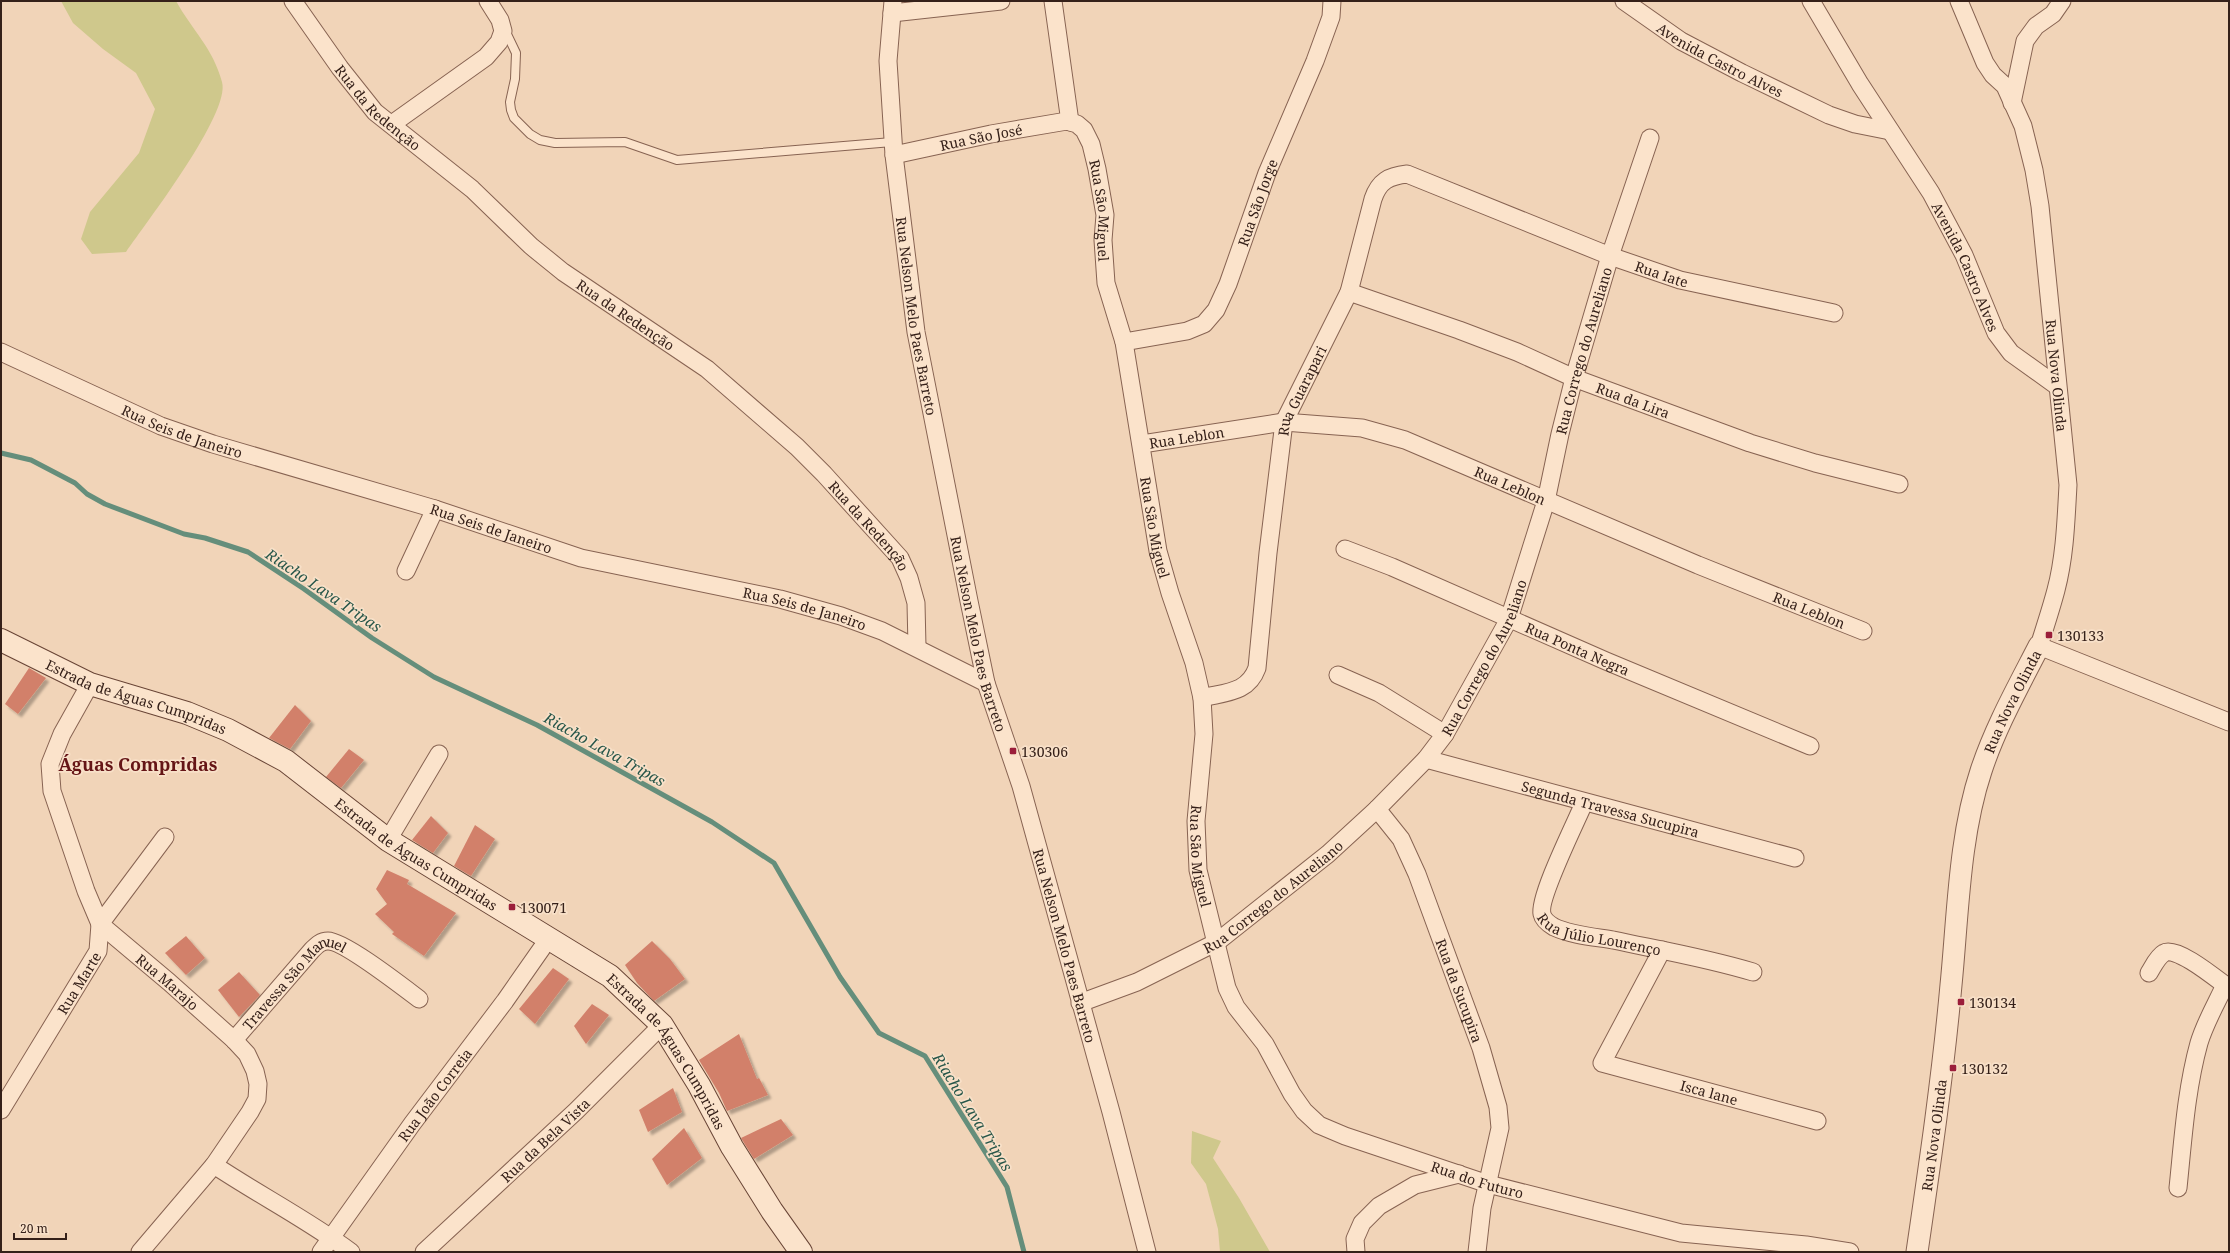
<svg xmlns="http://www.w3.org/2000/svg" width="2230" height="1253" font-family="'Noto Serif',serif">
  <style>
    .green { fill: #cfc88c }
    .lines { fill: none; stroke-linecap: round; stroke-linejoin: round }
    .stream { stroke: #658e7b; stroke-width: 5 }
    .building { fill: #d2806b; filter: url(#shadow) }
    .service-casing { stroke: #876352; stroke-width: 10 }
    .minor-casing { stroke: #876352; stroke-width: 19 }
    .tertiary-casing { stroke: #876352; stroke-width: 23 }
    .secondary-casing { stroke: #694536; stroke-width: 24 }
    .service { stroke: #fbe3cb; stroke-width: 8 }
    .minor { stroke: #fbe3cb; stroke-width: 17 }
    .tertiary { stroke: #fbe3cb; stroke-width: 21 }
    .secondary { stroke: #fbe3cb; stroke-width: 22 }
    .poi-dot { fill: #9b1e3a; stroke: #f8e0c8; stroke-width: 1.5 }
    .labels { text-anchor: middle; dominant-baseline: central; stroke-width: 3.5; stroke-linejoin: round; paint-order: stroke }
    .street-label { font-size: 14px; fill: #352019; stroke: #f8e0c8 }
    .poi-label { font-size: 14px; fill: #352019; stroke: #f8e0c8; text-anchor: start }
    .water-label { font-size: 15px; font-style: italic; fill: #275649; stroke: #f8e0c8 }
    .district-label { font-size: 18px; font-weight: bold; fill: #651516; stroke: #f8e0c8 }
  </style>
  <defs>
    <filter id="shadow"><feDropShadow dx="3.5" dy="3.5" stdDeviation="1" flood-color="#0004"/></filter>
  </defs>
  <rect width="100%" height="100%" fill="#f1d4b8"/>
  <g class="green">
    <path d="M61 1H176C192 30 213 48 222 82 231 113 146 223 126 252L92 254 81 239 90 212 139 153 155 109 136 73 103 49 73 23Z"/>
    <path d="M1192 1131 1221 1141 1213 1158 1239 1198 1270 1252H1220L1218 1229 1206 1184 1191 1163Z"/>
  </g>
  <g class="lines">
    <path class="stream" d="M1 453 31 460 75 483 87 494 105 504 184 534 205 538 248 552 304 589 372 638 434 677 537 725 712 822 774 863 840 977 879 1033 925 1056 1007 1187 1024 1252"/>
  </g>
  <g class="building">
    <path d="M29 668 46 678 18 714 5 704Z"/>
    <path d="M295 705 311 721 290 749 269 738Z"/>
    <path d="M349 749 364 760 341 788 326 777Z"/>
    <path d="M431 816 448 833 433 853 412 840Z"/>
    <path d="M475 825 495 839 471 876 454 866Z"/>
    <path d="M387 870 409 880 407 884 456 913 424 956 392 934 394 932 375 914 387 904 376 889Z"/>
    <path d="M186 936 205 958 186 975 165 953Z"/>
    <path d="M652 941 670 959 685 979 654 1001 637 983 625 965Z"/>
    <path d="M553 968 569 979 535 1024 519 1009Z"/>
    <path d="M239 972 260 995 239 1017 218 990Z"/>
    <path d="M592 1004 609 1015 586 1044 574 1026Z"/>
    <path d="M739 1034 757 1079 759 1078 768 1095 727 1111 719 1093 699 1060Z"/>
    <path d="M673 1088 682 1112 648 1132 639 1110Z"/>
    <path d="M781 1119 793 1135 754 1159 741 1138Z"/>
    <path d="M684 1128 702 1158 667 1185 652 1159Z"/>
  </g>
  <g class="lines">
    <g class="service-casing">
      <path id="service" d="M504 28 516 53 515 79 510 102 511 110 514 118 530 134 540 140 555 143 625 142 677 160 892 142"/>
    </g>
    <g class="minor-casing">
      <g id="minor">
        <path id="s1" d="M293 1 340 68 375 112 472 189 531 246 563 272 707 369 797 447 824 474 900 558 909 578 916 603 917 647"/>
        <path id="s2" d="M893 1 888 61 894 155 916 332 969 601 986 683 1021 786 1111 1112 1147 1252"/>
        <path d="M1053 1 1070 122"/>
        <path id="s3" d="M1624 1 1681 41 1742 73 1829 115 1855 124 1890 131"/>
        <path id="s4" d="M1811 1 1860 84 1931 193 1964 255 1996 333 2011 353 2057 386"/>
        <path id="s5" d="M1959 1 1985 63 1993 75 2005 86 2023 126 2034 170 2040 206 2068 485C2066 520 2065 556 2056 590 2051 609 2045 627 2039 646L2229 722"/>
        <path d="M892 13 1001 1"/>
        <path d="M2012 103 2025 41 2036 26 2053 14 2062 1"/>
        <path d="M392 124 486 57 499 42 503 31 500 20 488 1"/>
        <path id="s6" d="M894 155 991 134 1067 121 1077 124 1084 130 1091 144 1097 169 1105 215 1103 240 1106 283 1124 342 1158 551 1170 593 1194 663 1202 698 1204 734 1196 821 1198 870 1227 988 1236 1007 1265 1044 1292 1094 1304 1111 1319 1125 1345 1136 1488 1184 1681 1233 1806 1245 1850 1252"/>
        <path id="s7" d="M1349 292 1459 330 1517 352 1574 378 1750 443 1815 463 1899 484"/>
        <path id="s8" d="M1124 342 1187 331 1204 324 1216 310 1228 284 1267 173 1315 61 1331 17 1332 1"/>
        <path id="s9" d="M1 352 161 426 213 444 435 509 581 558 780 599 841 616 882 631 986 683"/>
        <path id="s10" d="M1142 444 1284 422 1362 428 1405 440 1698 565 1863 631"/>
        <path id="s11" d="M1345 549 1392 567 1606 661 1810 746"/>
        <path d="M406 571 435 509"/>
        <path d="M1338 675 1379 693 1445 734"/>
        <path id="s12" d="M90 684 62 734 50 764 52 791 86 891 100 924 169 982 234 1040 247 1054 255 1071 258 1084 257 1099 250 1112 214 1165 140 1252"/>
        <path id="s13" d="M1202 698C1226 692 1248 693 1257 668L1268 553 1284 422 1349 292 1373 199C1379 181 1389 176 1407 174L1610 256 1680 280 1834 313"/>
        <path id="s14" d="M1426 759C1549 793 1672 824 1795 858"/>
        <path id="s15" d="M1584 803C1576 822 1538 898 1542 914 1543 919 1549 924 1554 927 1571 935 1595 937 1613 940 1660 950 1707 958 1753 972"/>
        <path id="s16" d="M1377 809 1401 839 1417 874 1481 1048 1498 1107 1500 1128 1482 1208 1477 1252"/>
        <path d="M388 840 439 754"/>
        <path id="s17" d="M1662 950 1602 1063 1817 1121"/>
        <path d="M2149 973C2153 967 2157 957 2164 953 2176 945 2218 980 2229 988"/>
        <path id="s18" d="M1080 1003 1137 982 1217 942 1328 854 1377 809 1426 759 1445 734 1509 619 1546 501 1560 434 1574 378 1610 256 1650 138"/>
        <path id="s19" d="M234 1040 312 950C317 945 321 941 328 941 344 941 403 987 419 999"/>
        <path id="s20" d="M1 1110 98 951 100 924 165 837"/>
        <path d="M214 1165C259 1195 308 1220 351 1252"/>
        <path d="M2178 1188C2183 1140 2186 1090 2199 1043 2205 1023 2216 1004 2225 985"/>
        <path id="s21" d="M321 1252 412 1124 505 1001 549 938"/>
        <path id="s22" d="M424 1252 576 1111 662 1025"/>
        <path d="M1356 1252 1355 1239 1362 1223 1379 1206 1415 1185 1459 1174"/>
      </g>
    </g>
    <g class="tertiary-casing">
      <g id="tertiary">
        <path id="s23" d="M1917 1252C1930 1163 1943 1074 1951 985 1958 915 1959 837 1981 771 1995 728 2018 687 2039 646"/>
      </g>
    </g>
    <g class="secondary-casing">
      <g id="secondary">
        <path id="s24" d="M1 640 90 684 187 713 228 730 286 761 388 840 610 976 662 1025 699 1085 732 1147 772 1211 801 1252"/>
      </g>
    </g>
    <use href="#service" class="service"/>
    <use href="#minor" class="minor"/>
    <use href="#tertiary" class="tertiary"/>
    <use href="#secondary" class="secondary"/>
  </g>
  <g class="poi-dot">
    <rect x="2045" y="631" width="8" height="8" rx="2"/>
    <rect x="1009" y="747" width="8" height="8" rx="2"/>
    <rect x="508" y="903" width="8" height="8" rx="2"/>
    <rect x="1957" y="998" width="8" height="8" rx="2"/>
    <rect x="1949" y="1064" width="8" height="8" rx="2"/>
  </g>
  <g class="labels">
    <g class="street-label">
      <text stroke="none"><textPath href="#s3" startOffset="113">Avenida Castro Alves</textPath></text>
      <text stroke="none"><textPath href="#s1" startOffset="137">Rua da Redenção</textPath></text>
      <text stroke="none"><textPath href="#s6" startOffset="89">Rua São José</textPath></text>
      <text stroke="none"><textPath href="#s8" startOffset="216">Rua São Jorge</textPath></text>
      <text stroke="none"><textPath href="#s6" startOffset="279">Rua São Miguel</textPath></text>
      <text stroke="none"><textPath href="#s4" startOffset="308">Avenida Castro Alves</textPath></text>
      <text stroke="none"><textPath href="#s13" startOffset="874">Rua Iate</textPath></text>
      <text stroke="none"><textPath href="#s1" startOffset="461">Rua da Redenção</textPath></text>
      <text stroke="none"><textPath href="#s2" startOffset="317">Rua Nelson Melo Paes Barreto</textPath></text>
      <text stroke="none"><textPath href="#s18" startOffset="870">Rua Corrego do Aureliano</textPath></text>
      <text stroke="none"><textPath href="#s5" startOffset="394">Rua Nova Olinda</textPath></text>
      <text stroke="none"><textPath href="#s13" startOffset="349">Rua Guarapari</textPath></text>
      <text stroke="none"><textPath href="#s7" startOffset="304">Rua da Lira</textPath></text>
      <text stroke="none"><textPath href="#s9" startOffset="198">Rua Seis de Janeiro</textPath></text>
      <text stroke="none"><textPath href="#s10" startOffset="45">Rua Leblon</textPath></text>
      <text stroke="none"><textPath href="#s10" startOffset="381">Rua Leblon</textPath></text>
      <text stroke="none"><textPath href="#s1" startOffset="785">Rua da Redenção</textPath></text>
      <text stroke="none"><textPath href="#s9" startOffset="522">Rua Seis de Janeiro</textPath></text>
      <text stroke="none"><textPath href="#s6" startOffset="602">Rua São Miguel</textPath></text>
      <text stroke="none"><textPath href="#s9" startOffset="846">Rua Seis de Janeiro</textPath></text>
      <text stroke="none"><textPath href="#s10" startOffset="705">Rua Leblon</textPath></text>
      <text stroke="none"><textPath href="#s2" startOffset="641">Rua Nelson Melo Paes Barreto</textPath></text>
      <text stroke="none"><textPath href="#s11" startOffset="253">Rua Ponta Negra</textPath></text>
      <text stroke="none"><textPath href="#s18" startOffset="546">Rua Corrego do Aureliano</textPath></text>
      <text stroke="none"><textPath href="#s24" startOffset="147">Estrada de Águas Cumpridas</textPath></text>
      <text stroke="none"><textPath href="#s23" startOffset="562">Rua Nova Olinda</textPath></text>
      <text stroke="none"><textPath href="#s14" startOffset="191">Segunda Travessa Sucupira</textPath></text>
      <text stroke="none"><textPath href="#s24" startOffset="471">Estrada de Águas Cumpridas</textPath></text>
      <text stroke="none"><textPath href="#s6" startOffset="938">Rua São Miguel</textPath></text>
      <text stroke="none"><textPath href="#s18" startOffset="222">Rua Corrego do Aureliano</textPath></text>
      <text stroke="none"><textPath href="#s15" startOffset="183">Rua Júlio Lourenço</textPath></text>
      <text stroke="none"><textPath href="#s2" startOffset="965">Rua Nelson Melo Paes Barreto</textPath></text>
      <text stroke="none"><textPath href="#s12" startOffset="347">Rua Marajo</textPath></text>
      <text stroke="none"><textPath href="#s20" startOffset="149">Rua Marte</textPath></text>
      <text stroke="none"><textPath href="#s16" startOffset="201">Rua da Sucupira</textPath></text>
      <text stroke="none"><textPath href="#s19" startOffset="87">Travessa São Manuel</textPath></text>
      <text stroke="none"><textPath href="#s24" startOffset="795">Estrada de Águas Cumpridas</textPath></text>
      <text stroke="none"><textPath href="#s17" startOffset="239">Isca lane</textPath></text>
      <text stroke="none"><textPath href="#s21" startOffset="194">Rua João Correia</textPath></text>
      <text stroke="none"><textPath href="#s23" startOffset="118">Rua Nova Olinda</textPath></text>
      <text stroke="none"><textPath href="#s22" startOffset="165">Rua da Bela Vista</textPath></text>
      <text stroke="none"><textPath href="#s6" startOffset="1407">Rua do Futuro</textPath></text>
    </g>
    <g class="poi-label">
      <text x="2057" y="635">130133</text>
      <text x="1021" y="751">130306</text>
      <text x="520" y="907">130071</text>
      <text x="1969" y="1002">130134</text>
      <text x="1961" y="1068">130132</text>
    </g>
    <g class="water-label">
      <text transform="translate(324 590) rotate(34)">Riacho Lava Tripas</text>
      <text transform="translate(605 749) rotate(29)">Riacho Lava Tripas</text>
      <text transform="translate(973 1112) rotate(58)">Riacho Lava Tripas</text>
    </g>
    <g class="district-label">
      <text x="138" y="764">Águas Compridas</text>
    </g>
  </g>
  <rect width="2230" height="1253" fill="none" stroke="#352019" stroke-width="4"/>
  <path d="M14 1233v6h52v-6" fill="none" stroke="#352019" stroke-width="2"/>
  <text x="20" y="1233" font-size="12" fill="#352019" stroke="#f8e0c8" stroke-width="3" paint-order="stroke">20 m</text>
</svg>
